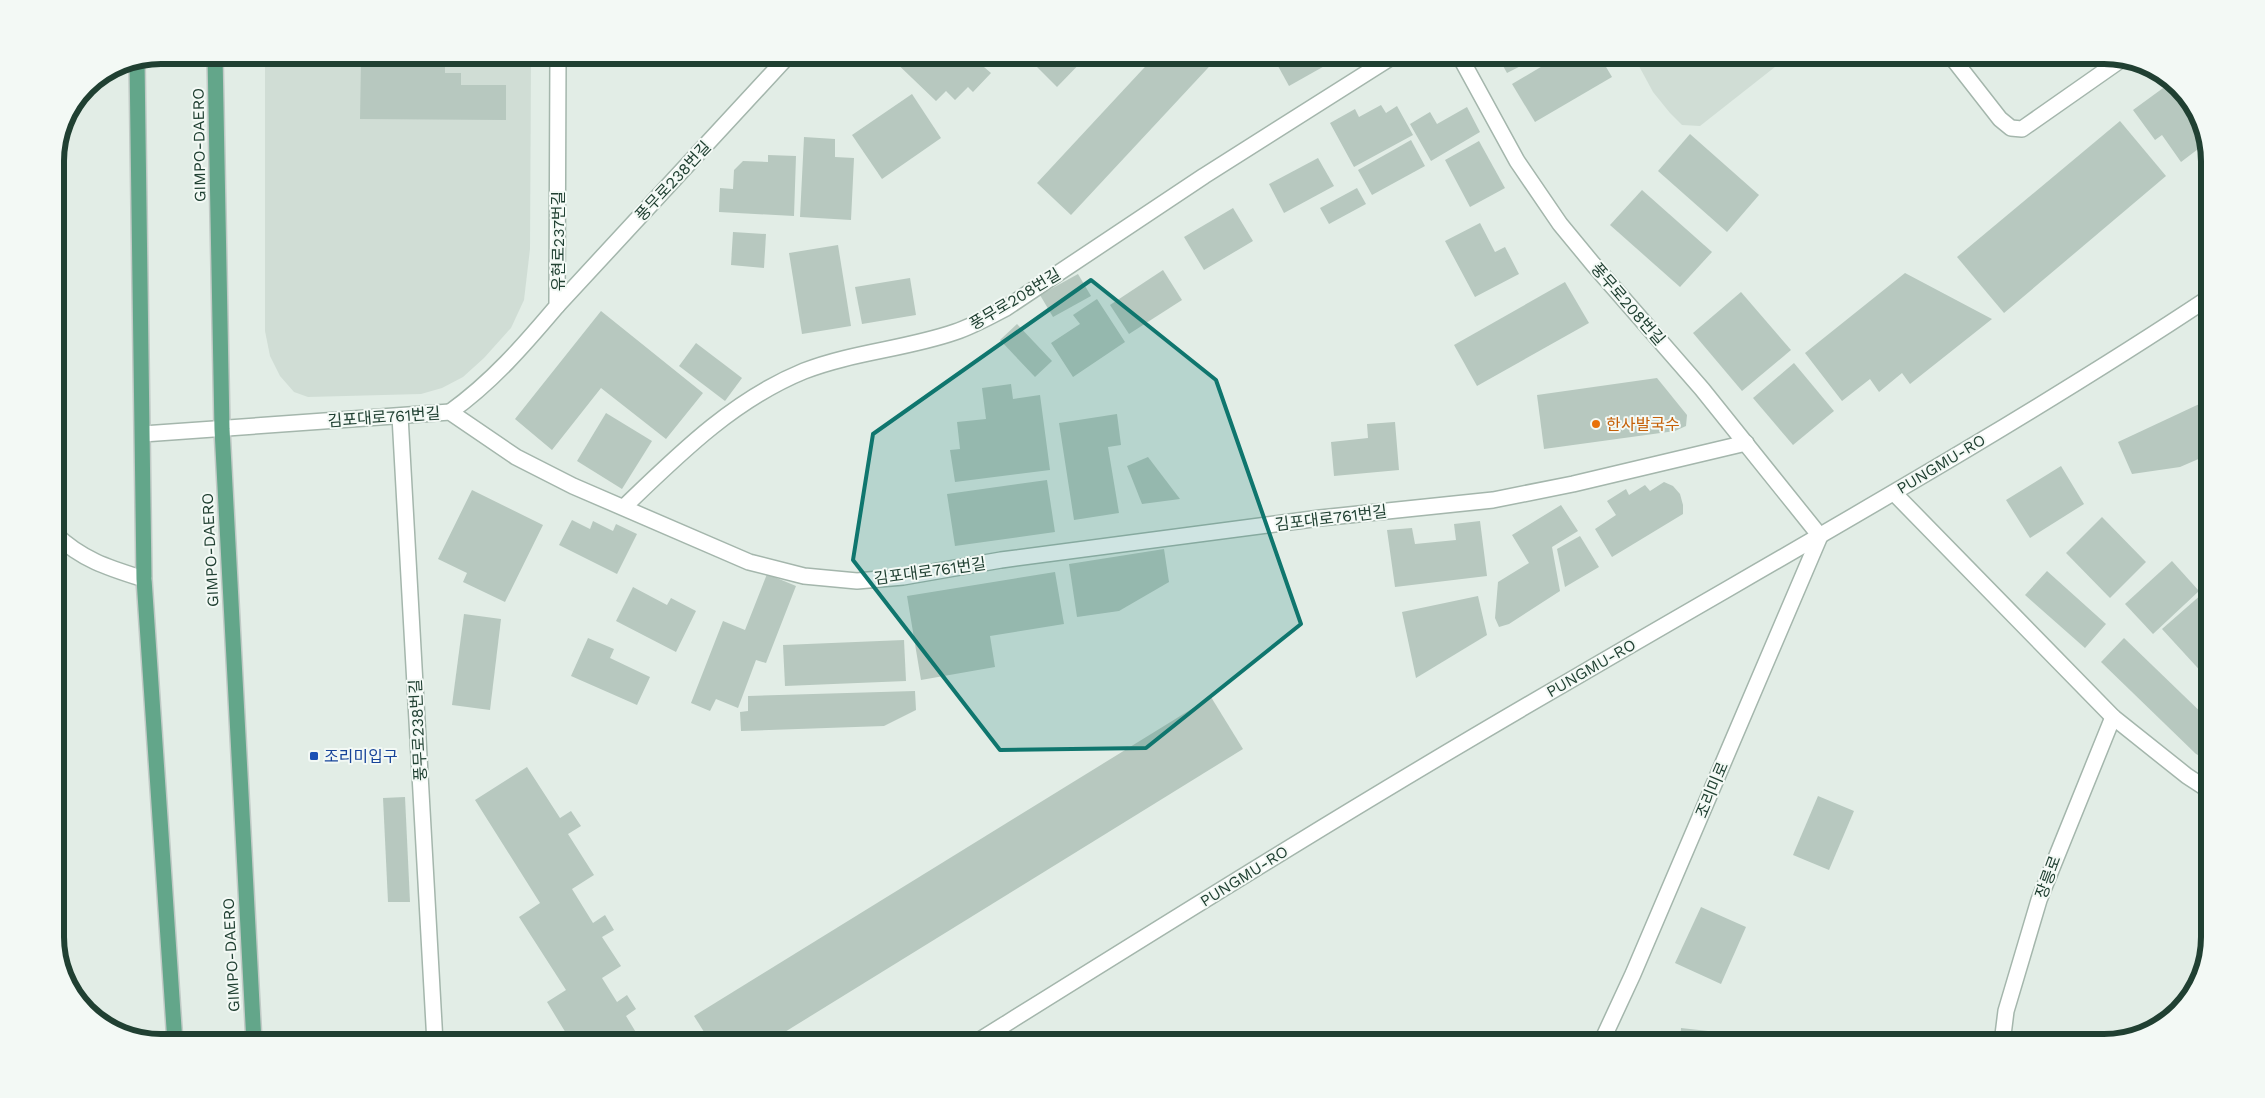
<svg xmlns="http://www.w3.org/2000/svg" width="2265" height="1098" font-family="'Work Sans','Noto Sans KR',sans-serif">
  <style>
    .built { fill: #d0ddd5 }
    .building { fill: #b7c8bf }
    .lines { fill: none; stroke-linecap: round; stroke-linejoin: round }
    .minor-casing { stroke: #a4b6ac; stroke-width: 18 }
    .major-casing { stroke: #c1cac6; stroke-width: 18 }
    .minor { stroke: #fff; stroke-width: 15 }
    .major { stroke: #63a68a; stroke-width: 15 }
    .marked { fill: #0f766e; fill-opacity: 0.2; stroke: #0f766e; stroke-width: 4; stroke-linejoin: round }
    .food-dot { fill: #e8710a; stroke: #f3f9f5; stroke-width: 2 }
    .transit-dot { fill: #1a4fb4; stroke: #f3f9f5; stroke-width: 2 }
    .labels { text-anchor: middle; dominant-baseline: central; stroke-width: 4; stroke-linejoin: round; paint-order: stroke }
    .street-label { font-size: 16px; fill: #204032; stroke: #f3f9f5 }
    .food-label { font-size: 16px; fill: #c56008; stroke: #f3f9f5; text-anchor: start }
    .transit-label { font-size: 16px; fill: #164399; stroke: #f3f9f5; text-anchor: start }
    .rim { fill: none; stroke: #204032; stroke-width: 6 }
  </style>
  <rect width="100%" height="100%" fill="#e2ede6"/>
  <g class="built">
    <path d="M265 55H531L530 249 524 300 511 328 484 358 463 377 442 388 421 394 308 397 294 392 280 376 270 356 265 331Z"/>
    <path d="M1633 55H1790L1700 126 1682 125 1670 113 1653 92Z"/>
  </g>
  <g class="building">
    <path d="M888 55H992L994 57 984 67 991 73 973 92 968 87 955 100 946 91 936 101Z"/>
    <path d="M1025 55H1088L1057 87Z"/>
    <path d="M1156 55H1220L1071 215 1037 183Z"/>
    <path d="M1277 55H1344L1289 86 1273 57Z"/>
    <path d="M1497 55H1542L1507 73Z"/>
    <path d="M1561 55H1599L1612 77 1535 122 1512 84Z"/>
    <path d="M361 61H445V73H461V85H506V120L360 119Z"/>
    <path d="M2170 83 2192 102 2206 143 2181 162 2162 135 2155 140 2133 110Z"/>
    <path d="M912 94 941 138 882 179 852 135Z"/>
    <path d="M1381 105 1386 113 1397 106 1413 135 1354 167 1330 123 1355 109 1359 117Z"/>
    <path d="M1467 107 1480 132 1431 161 1410 124 1430 112 1437 124Z"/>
    <path d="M2120 121 2166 176 2004 313 1957 257Z"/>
    <path d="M1690 134 1759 195 1727 232 1658 171Z"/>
    <path d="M804 137 835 139V157L854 158 851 220 800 217Z"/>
    <path d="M1411 140 1425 166 1372 195 1358 170Z"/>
    <path d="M1479 141 1505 188 1470 207 1445 160Z"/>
    <path d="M768 155 796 156 794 216 719 212 720 188 733 189 734 170 743 161 768 162Z"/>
    <path d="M1318 158 1334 186 1284 213 1269 184Z"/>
    <path d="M1357 188 1366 204 1329 224 1320 208Z"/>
    <path d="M1642 190 1712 252 1680 287 1610 225Z"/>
    <path d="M1233 208 1253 241 1204 270 1184 237Z"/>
    <path d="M1480 223 1495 252 1505 247 1519 274 1475 297 1445 241Z"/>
    <path d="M733 232 766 234 764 268 731 265Z"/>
    <path d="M838 245 851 326 802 334 789 253Z"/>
    <path d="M1163 270 1182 300 1129 334 1110 305Z"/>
    <path d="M1905 273 1992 319 1910 384 1902 373 1879 392 1870 379 1842 401 1805 353Z"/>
    <path d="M1078 274 1091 296 1053 317 1040 295Z"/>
    <path d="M910 278 916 315 862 324 855 287Z"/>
    <path d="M1565 282 1589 323 1477 386 1454 345Z"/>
    <path d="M1741 292 1791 350 1742 391 1693 333Z"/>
    <path d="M1097 299 1125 342 1073 377 1051 343 1080 324 1073 315Z"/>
    <path d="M601 311 703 393 666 439 601 388 552 450 515 419Z"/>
    <path d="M1017 324 1052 361 1035 377 1000 340Z"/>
    <path d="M696 343 742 378 725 401 679 366Z"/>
    <path d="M1794 363 1834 411 1793 445 1753 398Z"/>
    <path d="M1657 378 1687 415 1686 426 1675 431 1544 449 1537 395Z"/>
    <path d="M1011 384 1013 399 1040 395 1050 470 955 482 950 450 960 449 957 422 986 419 982 388Z"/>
    <path d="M2210 399V454L2180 467 2132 474 2118 442Z"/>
    <path d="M606 413 652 441 622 489 577 461Z"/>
    <path d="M1117 414 1121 445 1108 447 1119 513 1074 520 1059 423Z"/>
    <path d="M1395 422 1399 470 1334 476 1331 442 1368 438 1367 424Z"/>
    <path d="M1148 457 1180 499 1142 504 1127 466Z"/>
    <path d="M2061 466 2084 504 2030 538 2006 500Z"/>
    <path d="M1047 480 1055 532 955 546 947 494Z"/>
    <path d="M1664 482 1673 486 1680 494 1683 505V514L1612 557 1595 529 1616 515 1607 501 1626 489 1629 495 1645 485 1650 491Z"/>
    <path d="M472 490 543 525 505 602 463 582 467 573 438 559Z"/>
    <path d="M1561 505 1578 531 1552 547 1560 591 1509 624 1499 627 1495 618 1498 582 1529 563 1512 535Z"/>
    <path d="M2102 517 2146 562 2110 598 2066 553Z"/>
    <path d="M572 520 590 529 593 521 613 531 616 524 637 534 617 574 559 545Z"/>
    <path d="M1480 521 1487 576 1395 587 1387 530 1412 528 1415 544 1456 540 1454 524Z"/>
    <path d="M1580 536 1599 567 1565 587 1557 549Z"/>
    <path d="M1164 549 1169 582 1119 611 1077 617 1069 564Z"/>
    <path d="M2172 561 2199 591 2153 634 2125 604Z"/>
    <path d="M2047 571 2106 624 2085 648 2025 595Z"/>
    <path d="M1055 572 1064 624 990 636 995 667 921 680 907 596Z"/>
    <path d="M767 574 796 586 766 663 756 660 738 708 716 699 710 711 691 703 723 621 745 630Z"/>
    <path d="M633 587 667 605 671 598 696 611 676 652 616 621Z"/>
    <path d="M2210 587V674L2206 677 2162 629Z"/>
    <path d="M1478 596 1487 635 1416 678 1402 612Z"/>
    <path d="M464 614 501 619 490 710 452 705Z"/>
    <path d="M588 638 614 649 610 658 650 677 637 705 571 676Z"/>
    <path d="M2124 638 2210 721V761L2196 754 2101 662Z"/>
    <path d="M904 640 906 681 785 686 783 645Z"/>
    <path d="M915 691 916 710 884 726 741 731 740 712 748 711V696Z"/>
    <path d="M1211 697 1243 749 767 1043H711L694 1016Z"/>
    <path d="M527 767 560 818 571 811 581 826 568 834 594 875 572 889 593 923 605 915 614 930 602 937 621 966 602 978 617 1002 627 995 636 1009 626 1016 640 1039 634 1043H572L547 1002 566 990 519 917 540 903 475 800Z"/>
    <path d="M1818 796 1854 811 1829 870 1793 855Z"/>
    <path d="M405 797 410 902H388L383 798Z"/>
    <path d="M1701 907 1746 927 1721 984 1675 963Z"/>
    <path d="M1681 1028 1726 1033 1725 1043H1680Z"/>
  </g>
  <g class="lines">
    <g class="minor-casing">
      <g id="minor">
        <path d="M1459 55 1517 161 1560 224 1593 264 1702 389 1820 536 1633 974 1601 1043"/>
        <path d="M1950 55 2000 119 2011 128 2022 129 2122 59"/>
        <path d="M557 306 789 55"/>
        <path d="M450 412C492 382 524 345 557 306L558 55"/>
        <path d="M400 416 435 1043"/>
        <path d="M143 434 450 412 516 457 573 486 749 562 804 576 857 581 903 577 1001 560 1320 518 1493 500 1573 484 1746 443"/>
        <path d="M1894 493 2113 717 2187 776 2210 791"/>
        <path d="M624 507C679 454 733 400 804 371 853 352 906 349 955 332 973 326 989 317 1006 308L1204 176 1395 55"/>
        <path d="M55 534C82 560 109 568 144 579"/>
        <path d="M975 1043C1172 920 1368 797 1569 681 1784 555 2002 435 2210 297"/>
        <path d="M2002 1043 2006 1011 2039 900 2113 717"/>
      </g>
    </g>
    <g class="major-casing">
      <g id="major">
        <path d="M215 55 222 429 254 1043"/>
        <path d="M137 60 144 579 175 1043"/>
      </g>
    </g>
    <use href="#minor" class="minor"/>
    <use href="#major" class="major"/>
  </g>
  <path class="marked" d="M1091 280 1216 380 1301 624 1146 748 1000 750 853 560 873 434Z"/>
  <circle class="food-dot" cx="1596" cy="424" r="5"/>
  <rect class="transit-dot" x="309" y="751" width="10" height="10" rx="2.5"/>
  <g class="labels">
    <g class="street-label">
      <text transform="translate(199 145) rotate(-91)">GIMPO-DAERO</text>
      <text transform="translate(673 181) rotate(-47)">풍무로238번길</text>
      <text transform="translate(558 241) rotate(-90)">유현로237번길</text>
      <text transform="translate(1015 299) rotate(-31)">풍무로208번길</text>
      <text transform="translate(1628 304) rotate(49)">풍무로208번길</text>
      <text transform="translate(384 417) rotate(-4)">김포대로761번길</text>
      <text transform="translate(1941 464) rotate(-31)">PUNGMU-RO</text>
      <text transform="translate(1331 518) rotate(-7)">김포대로761번길</text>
      <text transform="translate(210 550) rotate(-93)">GIMPO-DAERO</text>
      <text transform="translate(930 571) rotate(-8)">김포대로761번길</text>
      <text transform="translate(1591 668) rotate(-30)">PUNGMU-RO</text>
      <text transform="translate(418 730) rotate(-93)">풍무로238번길</text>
      <text transform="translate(1712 790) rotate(-67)">조리미로</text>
      <text transform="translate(1244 876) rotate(-32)">PUNGMU-RO</text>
      <text transform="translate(2048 877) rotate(-70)">장릉로</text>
      <text transform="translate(231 955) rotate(-93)">GIMPO-DAERO</text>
    </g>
    <g class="food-label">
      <text x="1606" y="424">한사발국수</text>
    </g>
    <g class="transit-label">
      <text x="324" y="756">조리미입구</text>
    </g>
  </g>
  <path d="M0 0H2265V1098H0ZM161 64H2104A97 97 0 0 1 2201 161V937A97 97 0 0 1 2104 1034H161A97 97 0 0 1 64 937V161A97 97 0 0 1 161 64Z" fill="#f3f9f5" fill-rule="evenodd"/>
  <path class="rim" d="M161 64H2104A97 97 0 0 1 2201 161V937A97 97 0 0 1 2104 1034H161A97 97 0 0 1 64 937V161A97 97 0 0 1 161 64Z"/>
</svg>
